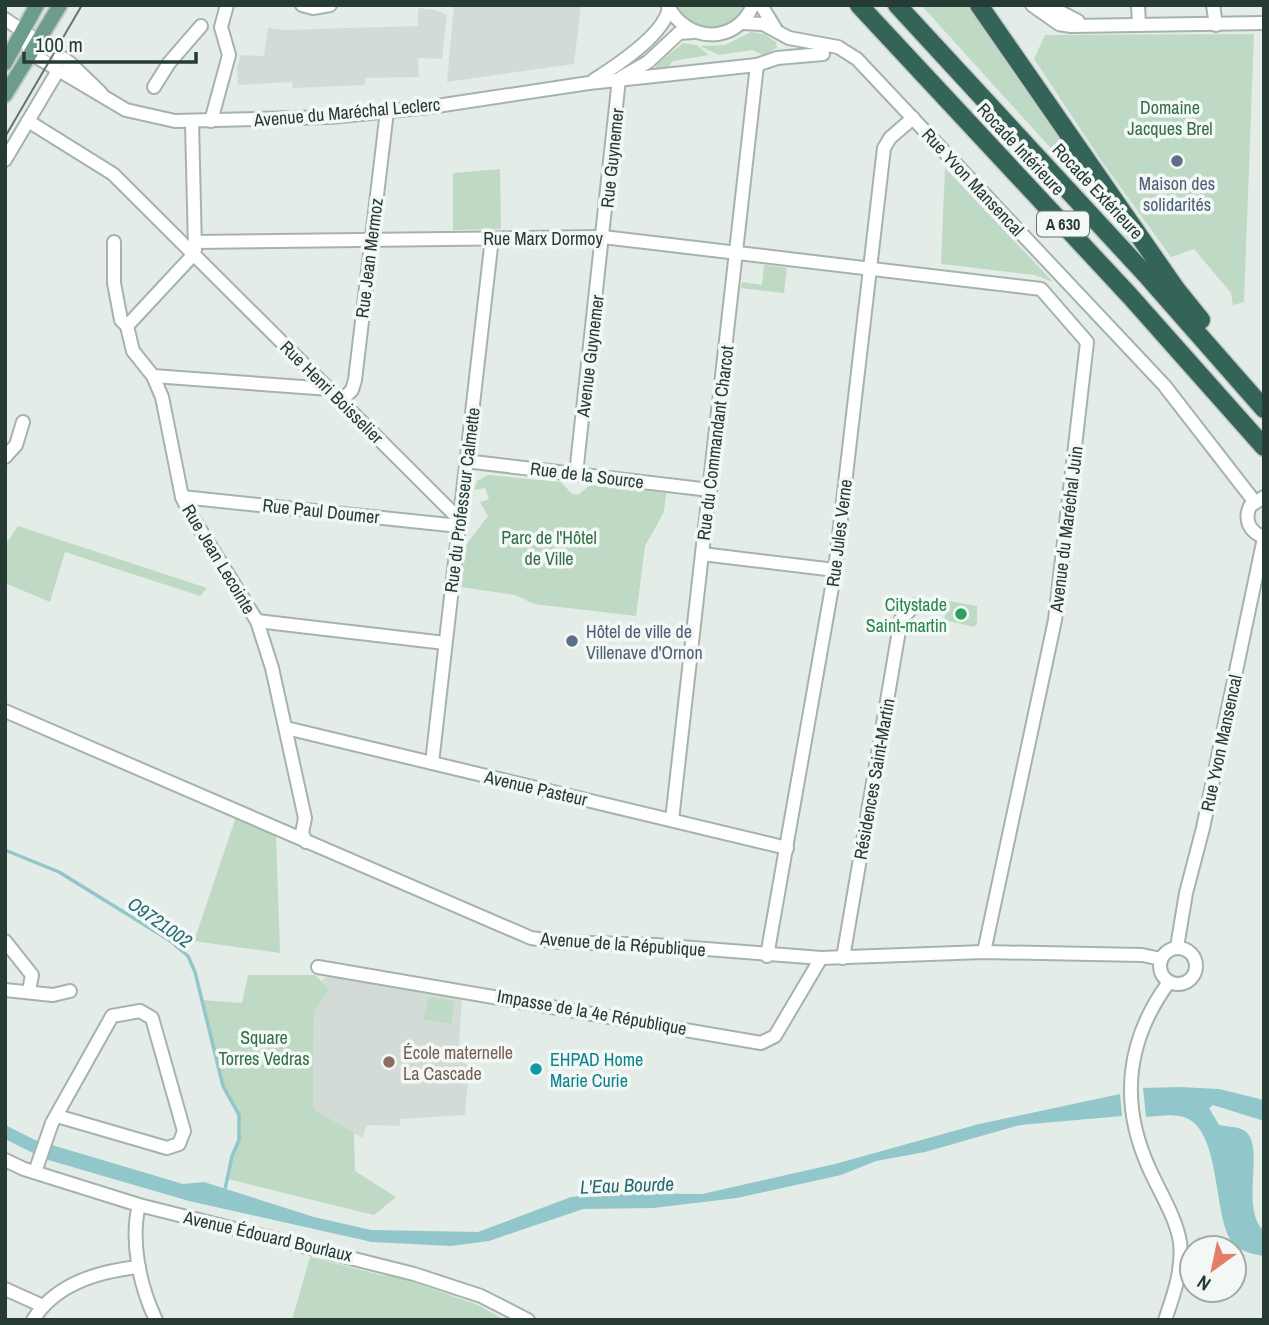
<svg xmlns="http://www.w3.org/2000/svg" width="1269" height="1325" font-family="'Archivo Narrow',sans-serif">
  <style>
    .built { fill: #d2dbd6 }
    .green { fill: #bedac4 }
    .water { fill: #91c6cb }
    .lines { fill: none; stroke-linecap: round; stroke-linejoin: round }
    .stream { stroke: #91c6cb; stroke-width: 3.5 }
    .minor-casing { stroke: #a6b3ad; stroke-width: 16 }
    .major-casing { stroke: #c2c8c6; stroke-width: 18 }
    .highway-casing { stroke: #c2c8c6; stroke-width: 21 }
    .minor { stroke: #fff; stroke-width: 12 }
    .major { stroke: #6c9d8c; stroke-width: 14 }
    .highway { stroke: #336457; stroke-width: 18 }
    .tram { stroke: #5f776e; stroke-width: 2 }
    .service-dot { fill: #5c6f8a; stroke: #f3f8f6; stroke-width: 2.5 }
    .leisure-dot { fill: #2e9e5b; stroke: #f3f8f6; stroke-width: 2.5 }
    .education-dot { fill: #8d6e63; stroke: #f3f8f6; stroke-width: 2.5 }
    .culture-dot { fill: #0f9aa8; stroke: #f3f8f6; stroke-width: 2.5 }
    .labels { text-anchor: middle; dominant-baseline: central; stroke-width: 7; stroke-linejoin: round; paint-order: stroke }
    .shield { fill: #f3f8f6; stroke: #63746e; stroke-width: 2 }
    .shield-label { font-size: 16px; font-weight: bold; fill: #253b33 }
    .park-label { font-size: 18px; fill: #336e45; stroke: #f3f8f6 }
    .street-label { font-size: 18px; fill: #253b33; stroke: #f3f8f6 }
    .service-label { font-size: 18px; fill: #4e5e75; stroke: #f3f8f6 }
    .leisure-label { font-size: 18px; fill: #27864d; stroke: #f3f8f6; text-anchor: end }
    .education-label { font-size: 18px; fill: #785e54; stroke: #f3f8f6; text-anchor: start }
    .culture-label { font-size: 18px; fill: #0d838f; stroke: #f3f8f6; text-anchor: start }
    .water-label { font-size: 19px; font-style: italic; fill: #256a71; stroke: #f3f8f6 }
  </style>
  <rect width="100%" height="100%" fill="#e3ece7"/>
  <g class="built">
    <path d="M454 5H581L574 64 447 82Z"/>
    <path d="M418 8 435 10 447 15 442 59 418 58 419 77 365 78V85L293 88 292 82 238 85 237 66 241 55 264 56 268 28 284 30 418 26Z"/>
    <path d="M328 975 462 997 458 1056 469 1067 465 1115 400 1119V1126L367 1125 362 1138 313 1109 314 1011 330 989 322 981Z"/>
  </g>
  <g class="green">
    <path d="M675 5H748C730 36 692 38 675 5Z"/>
    <path d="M921 5H975L1127 232Z"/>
    <path d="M751 32 764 34 776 42 777 48 763 55 752 50 719 55 700 46 725 45Z"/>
    <path d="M1254 34 1244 302 1233 305 1231 293 1194 249 1171 257 1103 163 1034 59 1045 35Z"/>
    <path d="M683 43 696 45 709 55 673 61 667 69H656V65Z"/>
    <path d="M945 168 1053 282 1035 275 941 264Z"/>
    <path d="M500 169 501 229 453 230V173Z"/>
    <path d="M764 265 787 268 784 293 741 288 742 282 762 285Z"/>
    <path d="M488 475 561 482 571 493 578 495 590 485 666 493 664 512 645 546 636 616 534 604 515 595 461 587 465 546 488 516 480 502 489 499 485 488 474 490 477 481Z"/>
    <path d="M18 526 207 588 200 596 65 552 50 602 5 583V545Z"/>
    <path d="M949 601 977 606V624L974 627 944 620Z"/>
    <path d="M236 817 276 835 280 953 194 941Z"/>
    <path d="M248 975H315L330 989 314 1011 313 1109 354 1133 355 1171 396 1197 374 1215 228 1179 232 1156 239 1140V1115L223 1086 202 1000 242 1003Z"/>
    <path d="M429 997 454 1001 451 1024 423 1019Z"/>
    <path d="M310 1257 385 1276 387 1273 478 1305 505 1320H292Z"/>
  </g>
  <g class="water">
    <path d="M1180 1087 1219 1089 1264 1100V1121L1213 1105 1209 1108 1219 1125C1226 1127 1234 1126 1241 1129 1269 1139 1238 1207 1264 1231V1256C1253 1254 1242 1252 1234 1244 1211 1221 1224 1122 1179 1116 1169 1114 1157 1116 1146 1117L1143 1088Z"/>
    <path d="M1120 1094 1122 1116 1020 1125 925 1152 876 1161 841 1175 737 1198 653 1208 583 1209 489 1241 451 1246 372 1242 189 1201 45 1159 5 1139V1125L35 1140 183 1184 204 1182 314 1217 371 1230 478 1232 571 1197 601 1193 702 1194 835 1164 979 1124Z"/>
  </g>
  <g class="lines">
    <path class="stream" d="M5 850 59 872 169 940 188 956 195 972 223 1086 239 1115V1140L232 1156 224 1194"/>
    <g class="minor-casing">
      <g id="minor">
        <path d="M302 5 313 8 330 5"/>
        <path d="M761 5 775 28"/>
        <path d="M1032 5 1059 24 1071 26 1264 23"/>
        <path d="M1047 5 1078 21"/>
        <path d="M1138 5 1139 25"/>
        <path d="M1213 5 1216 25"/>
        <path d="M668 6C687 43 736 45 753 5"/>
        <path d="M5 19 70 63 101 93"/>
        <path d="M742 23 763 24 789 38 838 47 857 59 1164 385 1254 501"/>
        <path d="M23 31 30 53 126 110 175 121 331 117 430 107 589 83 757 65 777 58 823 54"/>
        <path d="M622 77 648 62 679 33 693 32"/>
        <path d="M594 80C616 66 667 33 669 6"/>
        <path d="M154 87 169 63 201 26"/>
        <path d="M28 121 113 174 459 519"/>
        <path d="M192 121 195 250"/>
        <path d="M211 121 229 55 221 27 227 5"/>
        <path d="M5 160 56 74"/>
        <path d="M114 242V283L121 320 127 326 133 351 153 376 162 397 182 497 189 512 257 621 272 668 305 818 302 833 306 842"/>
        <path d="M195 242 603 237 1041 289 1087 342 1055 620 984 952"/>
        <path d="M127 326 194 254"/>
        <path d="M153 376 330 389"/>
        <path d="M341 401 352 390 355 380 387 111"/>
        <path d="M5 457 16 445 23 422"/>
        <path d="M465 461 710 490"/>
        <path d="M576 474 619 79"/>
        <path d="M182 497 459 526"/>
        <path d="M1264 497 1250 506C1244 520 1249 532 1264 537"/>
        <path d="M702 554 835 570"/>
        <path d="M257 621 445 643"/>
        <path d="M5 711 531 938 559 942 655 945 821 958 984 952 1142 955 1161 959"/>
        <path d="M286 728 787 848"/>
        <path d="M432 763 492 238"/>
        <path d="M672 820 757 65"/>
        <path d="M5 941 32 975 29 991"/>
        <path d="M1177 947 1186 893 1203 828 1264 538"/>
        <circle cx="1178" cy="966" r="18"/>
        <path d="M767 956 835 570 884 148 890 138 913 118"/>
        <path d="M843 958 901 619 915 605"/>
        <path d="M318 967 761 1043 775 1036 821 958"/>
        <path d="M5 990 53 995 70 991"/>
        <path d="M5 1160 24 1169 139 1205 414 1274 481 1296 528 1320"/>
        <path d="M35 1172 52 1123 112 1016 140 1011 152 1018 184 1131 179 1144 167 1148 57 1116"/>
        <path d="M139 1205C130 1241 140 1287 156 1320"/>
        <path d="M5 1289 43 1306"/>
        <path d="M33 1320C55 1284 100 1271 139 1267"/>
        <path d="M1165 1320C1174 1294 1183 1269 1180 1242 1176 1217 1159 1191 1149 1168 1119 1102 1127 1039 1169 982"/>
      </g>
    </g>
    <g class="major-casing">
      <g id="major">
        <path d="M5 63 37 5"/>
        <path d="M5 95 60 5"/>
      </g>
    </g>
    <g class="highway-casing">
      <g id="highway">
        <path d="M859 5 1130 296 1264 447"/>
        <path d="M897 5 1148 277 1264 409"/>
        <path d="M979 5 1176 289 1201 320"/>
      </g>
    </g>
    <use href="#minor" class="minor"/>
    <use href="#major" class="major"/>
    <use href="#highway" class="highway"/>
    <path class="tram" d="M5 137 82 5"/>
  </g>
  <g class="service-dot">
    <circle cx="1177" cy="161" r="7"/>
    <circle cx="572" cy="641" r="7"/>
  </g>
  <circle class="leisure-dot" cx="961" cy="614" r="7"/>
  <circle class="education-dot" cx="389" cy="1062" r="7"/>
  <circle class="culture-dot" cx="536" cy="1069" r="7"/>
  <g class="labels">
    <rect class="shield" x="1037" y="211.5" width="52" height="25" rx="5"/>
    <g class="shield-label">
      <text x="1063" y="224">A 630</text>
    </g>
    <g class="park-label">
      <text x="1170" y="107">Domaine<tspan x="1170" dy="21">Jacques Brel</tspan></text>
      <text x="549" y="537">Parc de l'Hôtel<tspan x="549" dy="21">de Ville</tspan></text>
      <text x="264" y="1037">Square<tspan x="264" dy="21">Torres Vedras</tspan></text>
    </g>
    <g class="street-label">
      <text transform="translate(347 112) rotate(-5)">Avenue du Maréchal Leclerc</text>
      <text transform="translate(1021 149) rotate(47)">Rocade Intérieure</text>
      <text transform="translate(612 158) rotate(-84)">Rue Guynemer</text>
      <text transform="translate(973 182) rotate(47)">Rue Yvon Mansencal</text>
      <text transform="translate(1098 191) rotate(47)">Rocade Extérieure</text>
      <text x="543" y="238">Rue Marx Dormoy</text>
      <text transform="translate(369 258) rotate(-83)">Rue Jean Mermoz</text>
      <text transform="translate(590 356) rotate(-83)">Avenue Guynemer</text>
      <text transform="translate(332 392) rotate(45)">Rue Henri Boisselier</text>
      <text transform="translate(715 443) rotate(-83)">Rue du Commandant Charcot</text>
      <text transform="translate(587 475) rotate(7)">Rue de la Source</text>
      <text transform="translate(462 500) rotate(-83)">Rue du Professeur Calmette</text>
      <text transform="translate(321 511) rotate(6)">Rue Paul Doumer</text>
      <text transform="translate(1066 529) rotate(-83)">Avenue du Maréchal Juin</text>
      <text transform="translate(839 533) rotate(-83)">Rue Jules Verne</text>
      <text transform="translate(219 559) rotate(59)">Rue Jean Lecointe</text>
      <text transform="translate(1221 743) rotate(-78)">Rue Yvon Mansencal</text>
      <text transform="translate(874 779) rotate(-80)">Résidences Saint-Martin</text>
      <text transform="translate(536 788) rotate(13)">Avenue Pasteur</text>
      <text transform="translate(623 944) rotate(4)">Avenue de la République</text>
      <text transform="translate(592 1012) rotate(10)">Impasse de la 4e République</text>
      <text transform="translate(268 1236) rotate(13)">Avenue Édouard Bourlaux</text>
    </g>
    <g class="service-label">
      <text x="1177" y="183">Maison des<tspan x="1177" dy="21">solidarités</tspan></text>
      <text x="586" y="631" text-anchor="start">Hôtel de ville de<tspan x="586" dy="21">Villenave d'Ornon</tspan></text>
    </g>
    <g class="leisure-label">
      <text x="947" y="604">Citystade<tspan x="947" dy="21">Saint-martin</tspan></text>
    </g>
    <g class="education-label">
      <text x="403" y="1052">École maternelle<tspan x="403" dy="21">La Cascade</tspan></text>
    </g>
    <g class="culture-label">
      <text x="550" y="1059">EHPAD Home<tspan x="550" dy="21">Marie Curie</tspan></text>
    </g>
    <g class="water-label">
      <text transform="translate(160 922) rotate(35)">O9721002</text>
      <text transform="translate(627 1185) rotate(-2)">L'Eau Bourde</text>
    </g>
  </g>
  <rect width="1269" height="1325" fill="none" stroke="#253b33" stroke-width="14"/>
  <g transform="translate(1213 1269) rotate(213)"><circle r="33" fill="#f3f8f6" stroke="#a1aca8" stroke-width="2"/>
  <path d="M0-5L12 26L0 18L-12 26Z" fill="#e47e69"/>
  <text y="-10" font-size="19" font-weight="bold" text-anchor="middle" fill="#253b33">N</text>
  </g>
  <path d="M24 52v10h172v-10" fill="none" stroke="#253b33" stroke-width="3.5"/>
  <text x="35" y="52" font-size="21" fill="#253b33" stroke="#f3f8f6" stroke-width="5" paint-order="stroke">100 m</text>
</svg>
